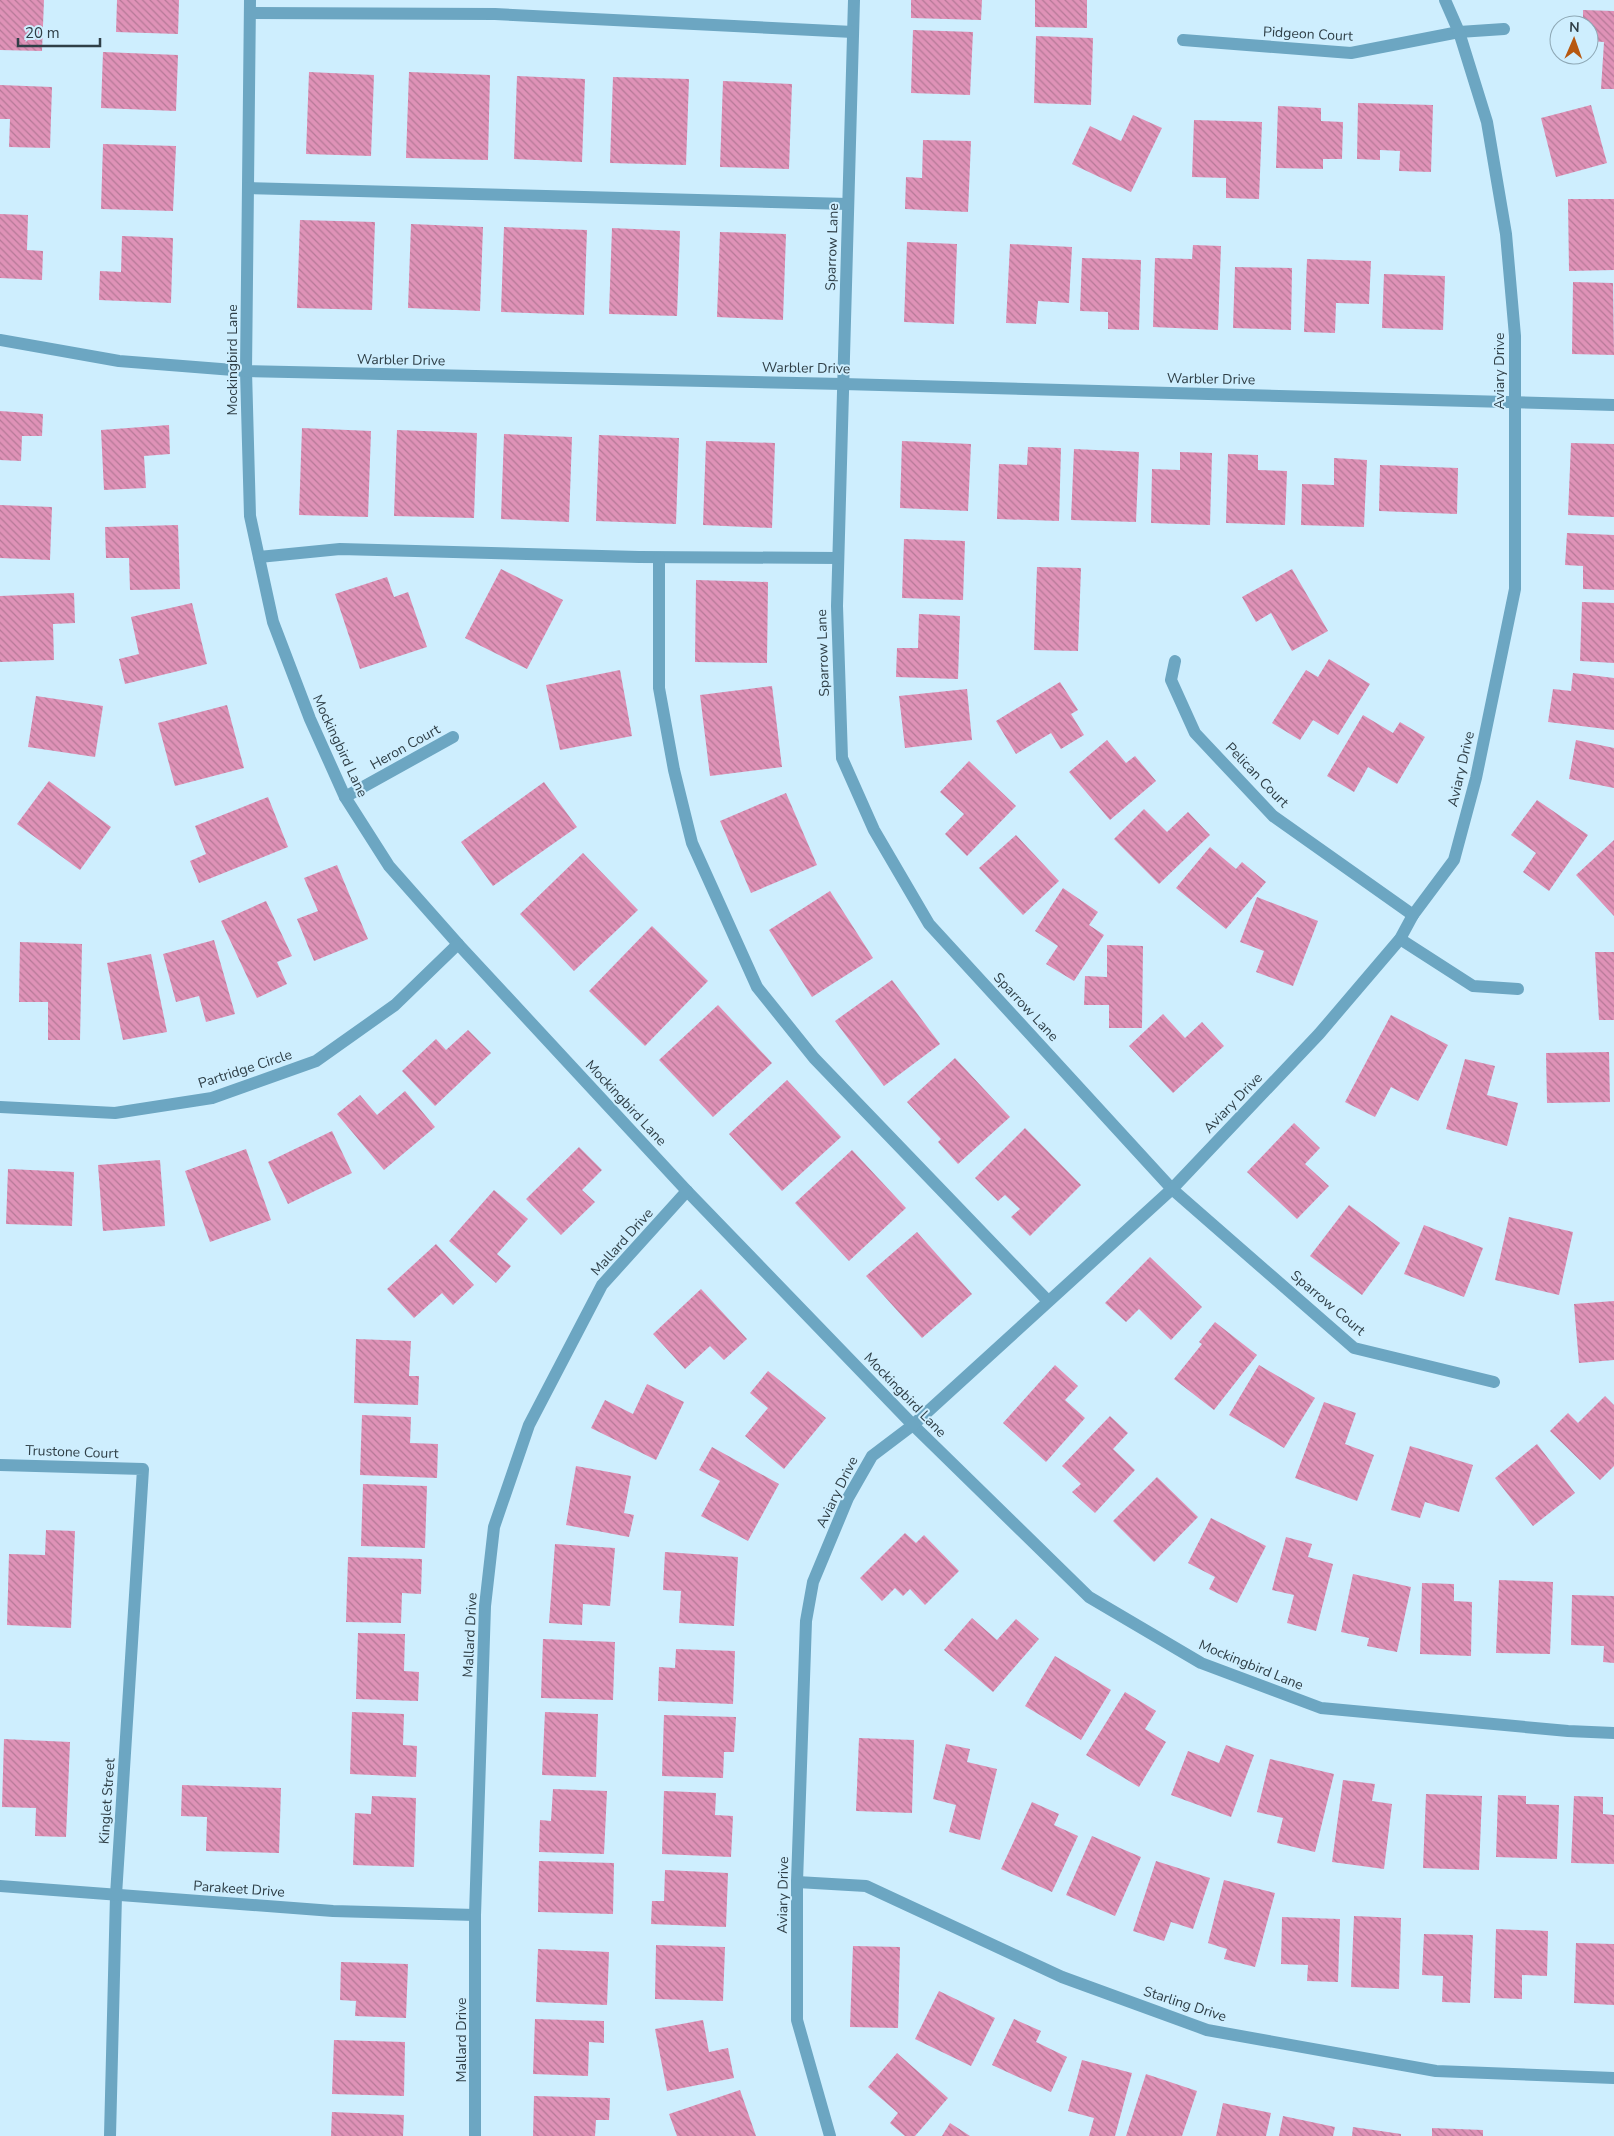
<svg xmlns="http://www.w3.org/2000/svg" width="1614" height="2136" font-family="'Nunito Sans',sans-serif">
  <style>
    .building { fill: url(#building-back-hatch) }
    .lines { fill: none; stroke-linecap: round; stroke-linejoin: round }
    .minor { stroke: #6ca6c2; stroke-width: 12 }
    .labels { text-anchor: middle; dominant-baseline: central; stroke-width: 4; stroke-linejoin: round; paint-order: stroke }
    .street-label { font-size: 14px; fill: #2f3f47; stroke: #ceeefe }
  </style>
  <defs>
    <pattern id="building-back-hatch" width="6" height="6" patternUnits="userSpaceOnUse" patternTransform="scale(1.25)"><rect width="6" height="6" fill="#df92b7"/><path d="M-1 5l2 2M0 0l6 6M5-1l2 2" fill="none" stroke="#b57997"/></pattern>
  </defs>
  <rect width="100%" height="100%" fill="#ceeefe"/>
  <g class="building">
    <path d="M0 0H44L42 51 0 50Z"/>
    <path d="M117 0H179L178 34 116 32Z"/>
    <path d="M911 0H982L981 20 911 18Z"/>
    <path d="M1035 0H1087V28L1035 27Z"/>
    <path d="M1583 10 1614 11V89H1601L1604 42 1589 41V25H1583Z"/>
    <path d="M913 30 973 32 970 95 911 93Z"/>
    <path d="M1036 36 1093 38 1091 105 1034 103Z"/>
    <path d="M103 52 178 55 176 111 101 108Z"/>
    <path d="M309 72 374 75 371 156 306 154Z"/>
    <path d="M409 72 490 75 488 160 406 158Z"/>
    <path d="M517 76 585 79 582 162 514 159Z"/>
    <path d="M613 77 689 79 686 165 610 163Z"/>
    <path d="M723 81 792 84 789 169 720 167Z"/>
    <path d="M0 85 52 87 50 148 9 147 10 119H0Z"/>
    <path d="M1358 103 1433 105 1431 172 1399 171 1400 151 1380 150V160L1357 159Z"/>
    <path d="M1591 105 1607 163 1556 177 1541 118Z"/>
    <path d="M1278 106 1321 108V121L1343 122 1342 159H1323V169L1276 168Z"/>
    <path d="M1133 115 1162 128 1131 192 1072 164 1090 126 1121 141Z"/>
    <path d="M1194 120 1262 122 1259 199 1226 198V178L1192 177Z"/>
    <path d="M923 140 971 141 968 212 905 209 906 177 922 178Z"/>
    <path d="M103 144 176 146 173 211 101 209Z"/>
    <path d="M1568 199H1614V270L1569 271Z"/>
    <path d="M0 214 28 215 27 250 43 251 42 280 0 278Z"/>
    <path d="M300 220 375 222 372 310 297 308Z"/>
    <path d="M411 224 483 227 480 311 408 308Z"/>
    <path d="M504 227 587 230 584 315 501 312Z"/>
    <path d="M612 228 680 231 677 316 609 314Z"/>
    <path d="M720 232 786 234 783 320 717 317Z"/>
    <path d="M122 236 173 238 171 303 99 300 100 271 121 272Z"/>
    <path d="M907 242 957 244 954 324 904 322Z"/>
    <path d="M1010 244 1072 247 1069 303 1038 301 1036 324 1006 323Z"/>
    <path d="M1193 245 1221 246 1218 330 1153 327 1155 258 1192 259Z"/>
    <path d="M1082 258 1141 260 1139 330 1108 329V312L1080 311Z"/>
    <path d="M1307 259 1371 261 1369 304 1336 303 1335 333 1304 332Z"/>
    <path d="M1235 267 1292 268 1291 330 1233 328Z"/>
    <path d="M1384 274 1445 276 1443 330 1382 328Z"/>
    <path d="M1573 282 1613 283 1614 355 1572 354Z"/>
    <path d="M0 411 43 414 42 436H22L21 461 0 460Z"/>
    <path d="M169 425 170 454 144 456 146 488 104 490 101 430Z"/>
    <path d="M302 428 371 431 368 517 299 515Z"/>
    <path d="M397 430 477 433 474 518 394 516Z"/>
    <path d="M504 434 572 437 569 522 501 519Z"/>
    <path d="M599 435 679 438 676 524 596 521Z"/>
    <path d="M706 441 775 443 772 528 703 525Z"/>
    <path d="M902 441 971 444 968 511 900 508Z"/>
    <path d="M1571 443 1614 444V517L1568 515Z"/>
    <path d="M1028 447 1061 448 1059 521 997 519 999 464 1027 465Z"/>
    <path d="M1074 449 1139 452 1136 522 1071 520Z"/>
    <path d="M1180 452 1212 453 1210 525 1151 523 1152 469 1180 470Z"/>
    <path d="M1228 454 1258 455V470L1287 471 1285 525 1226 523Z"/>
    <path d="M1334 458 1367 460 1364 527 1301 525 1302 484 1334 485Z"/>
    <path d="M1380 465 1458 468 1457 514 1379 511Z"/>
    <path d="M0 505 52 507 50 560 0 558Z"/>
    <path d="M178 525 180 589 130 590 129 558H106L105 527Z"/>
    <path d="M1567 533 1614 535V590L1583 589V566L1565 565Z"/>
    <path d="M904 539 965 541 963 600 902 598Z"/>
    <path d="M1037 567 1081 568 1078 651 1034 650Z"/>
    <path d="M501 569 563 600 527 669 465 638Z"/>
    <path d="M1292 569 1328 631 1292 651 1271 613 1256 622 1242 597Z"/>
    <path d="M387 577 394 597 408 592 427 647 360 669 335 594Z"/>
    <path d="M696 580 768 582 767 663 695 662Z"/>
    <path d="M74 593 75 623 53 624 54 660 0 662V596Z"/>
    <path d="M1582 602 1614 603V663L1580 661Z"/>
    <path d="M192 603 207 664 125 684 119 659 139 654 131 617Z"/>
    <path d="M919 614 960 616 958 679 896 677 897 648H918Z"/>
    <path d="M1329 659 1370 684 1338 735 1313 720 1300 740 1272 723 1306 670 1318 677Z"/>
    <path d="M620 670 632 736 560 750 546 685Z"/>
    <path d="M1573 673 1614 678V730L1548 722 1553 689 1571 691Z"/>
    <path d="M1060 682 1078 710 1071 714 1084 735 1061 749 1051 733 1016 754 996 721Z"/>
    <path d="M772 686 782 767 710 776 700 695Z"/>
    <path d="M967 689 972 740 905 748 899 696Z"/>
    <path d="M36 696 103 706 95 757 28 747Z"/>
    <path d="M227 705 244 768 175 786 158 723Z"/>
    <path d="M1363 715 1393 733 1400 722 1425 737 1397 784 1368 767 1354 792 1327 776Z"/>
    <path d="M1107 740 1126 763 1135 756 1156 781 1110 820 1069 772Z"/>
    <path d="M1576 740 1614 748V788L1569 779Z"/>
    <path d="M969 761 1016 806 967 856 945 834 964 814 940 792Z"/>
    <path d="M49 781 111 827 80 870 17 824Z"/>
    <path d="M544 782 577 827 493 886 461 842Z"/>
    <path d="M786 793 817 865 751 893 720 821Z"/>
    <path d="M268 797 288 847 199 883 190 861 206 854 195 826Z"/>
    <path d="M1537 800 1588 835 1549 891 1523 872 1536 853 1511 835Z"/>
    <path d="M1144 809 1167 832 1188 812 1210 835 1159 884 1114 839Z"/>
    <path d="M1016 835 1059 881 1023 915 979 868Z"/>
    <path d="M1614 840V916L1576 875Z"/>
    <path d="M1210 847 1236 869 1242 862 1266 882 1226 929 1176 888Z"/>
    <path d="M583 853 638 910 574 971 520 914Z"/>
    <path d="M337 865 368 939 314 961 297 919 318 911 304 878Z"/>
    <path d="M1063 888 1098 912 1089 925 1104 935 1074 981 1046 964 1058 946 1035 931Z"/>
    <path d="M830 891 873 958 812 997 769 930Z"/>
    <path d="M1257 897 1318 921 1293 986 1256 972 1264 951 1240 942Z"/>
    <path d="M266 901 292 956 277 962 287 984 257 998 221 921Z"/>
    <path d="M652 926 708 981 645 1046 589 991Z"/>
    <path d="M214 940 235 1014 206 1022 199 996 176 1002 163 954Z"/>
    <path d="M20 942 82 944 80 1040H48V1002H19Z"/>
    <path d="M1107 945 1143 946 1142 1028H1109V1005H1084L1085 976 1107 977Z"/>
    <path d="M1595 952H1614V1020H1599Z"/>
    <path d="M151 954 167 1032 123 1040 107 963Z"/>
    <path d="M892 980 940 1044 884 1086 835 1021Z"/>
    <path d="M718 1005 772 1063 713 1117 659 1060Z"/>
    <path d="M1163 1014 1185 1038 1202 1022 1224 1046 1173 1093 1129 1046Z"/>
    <path d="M1391 1015 1448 1045 1418 1101 1391 1087 1375 1117 1345 1102Z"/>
    <path d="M468 1030 491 1053 435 1106 402 1071 436 1039 446 1050Z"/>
    <path d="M1609 1052 1610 1102 1547 1103 1546 1053Z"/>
    <path d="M955 1058 1010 1117 958 1164 938 1142 941 1139 907 1102Z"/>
    <path d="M1465 1059 1495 1066 1487 1095 1518 1103 1507 1146 1446 1129Z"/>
    <path d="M787 1080 841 1137 782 1191 729 1134Z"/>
    <path d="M405 1091 435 1127 384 1170 337 1114 360 1095 377 1115Z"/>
    <path d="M1294 1123 1320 1148 1305 1164 1329 1186 1297 1219 1247 1172Z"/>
    <path d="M1025 1128 1081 1185 1030 1236 1011 1217 1020 1209 1005 1195 998 1201 975 1178Z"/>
    <path d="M332 1131 352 1173 288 1204 268 1162Z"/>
    <path d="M579 1147 602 1170 582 1190 595 1202 561 1235 526 1199Z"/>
    <path d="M246 1149 271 1220 210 1242 185 1171Z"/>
    <path d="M852 1150 906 1208 849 1261 795 1203Z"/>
    <path d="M160 1160 165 1226 103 1231 98 1165Z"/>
    <path d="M8 1169 74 1172 72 1226 6 1224Z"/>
    <path d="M494 1190 528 1219 497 1254 511 1266 496 1283 449 1241Z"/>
    <path d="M1349 1205 1400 1243 1362 1295 1310 1256Z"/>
    <path d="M1509 1217 1573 1232 1559 1295 1495 1280Z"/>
    <path d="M1424 1225 1483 1248 1464 1297 1404 1274Z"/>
    <path d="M917 1232 972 1294 922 1338 866 1276Z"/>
    <path d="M436 1244 474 1285 453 1305 442 1293 414 1318 387 1289Z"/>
    <path d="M1150 1257 1202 1307 1171 1340 1139 1309 1126 1322 1105 1303Z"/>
    <path d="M701 1289 747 1339 724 1360 710 1346 685 1369 653 1334Z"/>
    <path d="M1614 1301V1360L1579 1363 1574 1304Z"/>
    <path d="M1215 1322 1257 1355 1214 1410 1174 1379 1202 1344 1199 1342Z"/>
    <path d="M356 1339 411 1341 409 1376H419L418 1405 354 1403Z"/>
    <path d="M1055 1365 1078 1386 1065 1400 1085 1418 1046 1462 1003 1423Z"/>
    <path d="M1259 1365 1315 1398 1284 1448 1229 1415Z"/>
    <path d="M768 1371 826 1418 784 1469 745 1436 768 1408 750 1393Z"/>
    <path d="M647 1384 684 1402 656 1460 591 1428 605 1400 633 1414Z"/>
    <path d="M1605 1396 1614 1405V1466L1600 1480 1550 1431 1568 1413 1578 1423Z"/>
    <path d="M1324 1402 1356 1413 1345 1444 1374 1455 1357 1501 1295 1478Z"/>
    <path d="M362 1415 411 1417 410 1443 438 1444 437 1478 360 1475Z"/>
    <path d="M1110 1416 1128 1433 1113 1449 1135 1470 1095 1513 1072 1492 1081 1484 1062 1466Z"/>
    <path d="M1537 1444 1575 1493 1533 1526 1495 1478Z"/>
    <path d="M1410 1446 1473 1465 1459 1512 1425 1502 1420 1518 1391 1510Z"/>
    <path d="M712 1447 779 1484 748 1541 701 1516 720 1481 699 1470Z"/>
    <path d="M576 1466 631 1476 624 1513 634 1515 629 1537 566 1525Z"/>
    <path d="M1157 1477 1198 1517 1154 1562 1113 1521Z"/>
    <path d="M363 1484 427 1486 425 1548 361 1546Z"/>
    <path d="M1211 1518 1266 1546 1237 1603 1209 1589 1215 1577 1188 1563Z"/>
    <path d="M46 1530 75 1531 71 1628 7 1625 9 1554 45 1555Z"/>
    <path d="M905 1533 916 1543 924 1535 959 1571 925 1605 910 1589 903 1596 895 1588 882 1601 860 1578Z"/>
    <path d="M1286 1537 1312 1544 1308 1557 1333 1564 1316 1631 1287 1623 1294 1595 1272 1590Z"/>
    <path d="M555 1544 615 1548 610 1606 583 1604 582 1625 549 1623Z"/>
    <path d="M665 1552 738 1557 734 1626 679 1623 681 1591 663 1590Z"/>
    <path d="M348 1557 422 1559 421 1594 402 1593 401 1623 346 1622Z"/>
    <path d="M1353 1574 1411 1587 1397 1652 1367 1646 1369 1638 1341 1632Z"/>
    <path d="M1499 1580 1553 1582 1550 1654 1496 1653Z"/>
    <path d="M1422 1583 1454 1584V1601L1472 1602 1471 1656 1420 1654Z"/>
    <path d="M1572 1595 1614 1596V1663L1603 1662 1604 1646 1571 1645Z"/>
    <path d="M972 1618 997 1640 1016 1619 1039 1639 993 1692 944 1650Z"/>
    <path d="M358 1633 405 1634 404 1671 419 1672 418 1701 356 1699Z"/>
    <path d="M543 1639 615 1642 613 1700 541 1698Z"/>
    <path d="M676 1649 735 1651 733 1704 658 1701 659 1667 675 1668Z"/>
    <path d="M1055 1656 1111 1690 1081 1740 1025 1706Z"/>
    <path d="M1125 1692 1156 1711 1145 1729 1166 1742 1139 1787 1086 1755Z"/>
    <path d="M352 1712 404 1714 403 1745 417 1746 416 1777 350 1774Z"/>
    <path d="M545 1712 598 1714 596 1777 542 1775Z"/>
    <path d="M664 1715 736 1717 734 1752H724L723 1778 662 1776Z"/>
    <path d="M859 1738 914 1740 912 1813 856 1811Z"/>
    <path d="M4 1739 70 1742 66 1837 35 1836 36 1808 2 1807Z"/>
    <path d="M946 1744 970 1749 967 1762 997 1769 980 1840 949 1832 956 1805 933 1799Z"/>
    <path d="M1226 1745 1254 1755 1231 1817 1171 1795 1188 1751 1219 1763Z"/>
    <path d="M1270 1759 1334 1774 1315 1852 1277 1843 1283 1818 1257 1812Z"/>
    <path d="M1343 1780 1375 1784 1372 1801 1392 1804 1384 1869 1332 1862Z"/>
    <path d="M182 1785 281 1788 279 1853 206 1851 207 1817 181 1816Z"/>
    <path d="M553 1789 607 1791 604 1854 539 1852 540 1820 551 1821Z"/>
    <path d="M664 1791 716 1793 715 1815 733 1816 731 1857 662 1854Z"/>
    <path d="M1426 1794 1482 1796 1479 1870 1423 1868Z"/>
    <path d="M1498 1795 1526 1796V1804L1559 1805 1557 1859 1496 1857Z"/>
    <path d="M372 1796 416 1798 414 1867 353 1865 355 1813 371 1814Z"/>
    <path d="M1574 1796 1603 1797V1814L1614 1815V1864L1571 1863Z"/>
    <path d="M1032 1802 1059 1814 1054 1825 1078 1836 1052 1892 1001 1869Z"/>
    <path d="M1092 1836 1141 1857 1115 1916 1066 1895Z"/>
    <path d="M539 1861 614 1863 613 1914 538 1912Z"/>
    <path d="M1156 1861 1210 1878 1193 1929 1171 1922 1164 1941 1133 1931Z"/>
    <path d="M665 1870 728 1873 726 1927 651 1924 652 1901H664Z"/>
    <path d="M1224 1880 1275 1893 1255 1967 1224 1959 1227 1949 1208 1943Z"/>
    <path d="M1354 1916 1401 1918 1399 1989 1351 1987Z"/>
    <path d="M1282 1917 1340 1919 1338 1982 1307 1981 1308 1965 1281 1964Z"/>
    <path d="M1496 1929 1548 1931 1547 1976 1522 1975V1999L1494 1998Z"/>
    <path d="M1424 1934 1473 1935 1470 2003 1442 2002 1443 1976 1422 1975Z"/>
    <path d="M1576 1943 1614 1944V2005L1574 2003Z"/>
    <path d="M656 1945 725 1947 723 2001 655 1999Z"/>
    <path d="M853 1946 900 1947 898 2028 850 2027Z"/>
    <path d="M538 1949 609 1952 607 2005 536 2002Z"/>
    <path d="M341 1962 408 1964 406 2018 355 2016 356 2001 340 2000Z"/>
    <path d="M939 1991 995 2018 971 2066 915 2039Z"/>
    <path d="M535 2019 604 2021V2043L589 2042 588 2076 533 2074Z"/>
    <path d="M1014 2019 1041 2031 1036 2042 1067 2057 1051 2092 992 2065Z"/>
    <path d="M703 2020 709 2052 728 2048 734 2078 667 2091 655 2029Z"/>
    <path d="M334 2040 405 2042 404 2096 332 2094Z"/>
    <path d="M897 2053 948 2098 915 2136H905L890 2123 898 2113 868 2087Z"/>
    <path d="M1082 2060 1132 2073 1115 2136H1089L1094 2118 1068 2111Z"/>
    <path d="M1146 2074 1197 2091 1182 2136H1126Z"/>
    <path d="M740 2090 756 2136H677L669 2114Z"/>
    <path d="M534 2096 610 2098 609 2120H596L595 2136H533Z"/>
    <path d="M1223 2103 1271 2113 1266 2136H1216Z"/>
    <path d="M332 2112 404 2115 403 2136H331Z"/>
    <path d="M1283 2116 1335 2127 1333 2136H1279Z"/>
    <path d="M950 2123 970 2136H942Z"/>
    <path d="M1353 2127 1401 2134V2136H1352Z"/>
    <path d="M1432 2128 1483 2130V2136H1432Z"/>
  </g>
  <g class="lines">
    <g class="minor">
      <path d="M250 0 246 371 250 516 273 622 310 719 345 797 389 866 458 944 687 1191 913 1425 1089 1597 1201 1663 1321 1708 1568 1731 1614 1733"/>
      <path d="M854 0 837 606 842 758 874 830 929 924 1172 1189 1354 1348 1494 1382"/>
      <path d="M250 13 495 14 853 32"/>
      <path d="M1183 40 1351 53 1459 32 1504 29"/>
      <path d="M248 188 848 204"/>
      <path d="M0 340 119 361 246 371 843 384 1614 405"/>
      <path d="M259 557 340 549 639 557 838 558"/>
      <path d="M659 558V688L674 770 692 843 757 987 814 1058 1048 1301"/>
      <path d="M1175 661 1171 680 1195 733 1273 816 1413 915"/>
      <path d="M345 797 453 737"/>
      <path d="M1400 939 1473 986 1518 989"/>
      <path d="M0 1107 115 1113 212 1098 316 1061 395 1005 458 944"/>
      <path d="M0 1465 143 1469 116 1895 110 2136"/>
      <path d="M797 1882 866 1886 1062 1977 1207 2030 1436 2071 1614 2078"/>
      <path d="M0 1886 333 1911 475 1915"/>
      <path d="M475 2136V1915L485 1606 494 1527 529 1425 602 1285 687 1191"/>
      <path d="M830 2136 797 2020V1882L806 1621 813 1582 848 1498 872 1456 913 1425 1172 1189 1319 1034 1400 939 1413 915 1454 860 1476 778 1515 589V336L1506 234 1487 122 1459 32 1445 0"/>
    </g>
  </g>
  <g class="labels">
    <g class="street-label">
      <text transform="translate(1308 34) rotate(3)">Pidgeon Court</text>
      <text transform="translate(832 247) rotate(-88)">Sparrow Lane</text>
      <text transform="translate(232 360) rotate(-90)">Mockingbird Lane</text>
      <text transform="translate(401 360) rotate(1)">Warbler Drive</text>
      <text transform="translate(806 368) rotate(1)">Warbler Drive</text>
      <text transform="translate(1499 371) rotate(-90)">Aviary Drive</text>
      <text transform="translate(1211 379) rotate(1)">Warbler Drive</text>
      <text transform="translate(823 653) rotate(-92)">Sparrow Lane</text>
      <text transform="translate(340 746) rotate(65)">Mockingbird Lane</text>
      <text transform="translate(405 747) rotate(-29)">Heron Court</text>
      <text transform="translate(1461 769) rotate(-77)">Aviary Drive</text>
      <text transform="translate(1257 775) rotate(46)">Pelican Court</text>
      <text transform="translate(1026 1007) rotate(47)">Sparrow Lane</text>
      <text transform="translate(245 1069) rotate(-18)">Partridge Circle</text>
      <text transform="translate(626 1103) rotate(47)">Mockingbird Lane</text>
      <text transform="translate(1233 1103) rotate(-46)">Aviary Drive</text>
      <text transform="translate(622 1242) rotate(-48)">Mallard Drive</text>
      <text transform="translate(1328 1303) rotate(40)">Sparrow Court</text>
      <text transform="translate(905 1395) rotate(46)">Mockingbird Lane</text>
      <text transform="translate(72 1452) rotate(2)">Trustone Court</text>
      <text transform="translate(837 1492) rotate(-64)">Aviary Drive</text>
      <text transform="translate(470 1635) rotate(-87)">Mallard Drive</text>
      <text transform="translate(1251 1665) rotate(22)">Mockingbird Lane</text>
      <text transform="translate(107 1801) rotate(-86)">Kinglet Street</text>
      <text transform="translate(239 1889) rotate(4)">Parakeet Drive</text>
      <text transform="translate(783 1895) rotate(-89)">Aviary Drive</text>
      <text transform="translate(1185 2004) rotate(18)">Starling Drive</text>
      <text transform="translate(461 2040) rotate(-90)">Mallard Drive</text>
    </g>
  </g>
  <g transform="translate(1574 40) rotate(2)"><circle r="24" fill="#ceeefe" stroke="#8ea8b5"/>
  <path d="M0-4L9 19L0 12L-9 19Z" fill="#b75810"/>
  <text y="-8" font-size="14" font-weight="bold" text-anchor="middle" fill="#2f3f47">N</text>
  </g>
  <path d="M18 38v8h82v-8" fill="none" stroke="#2f3f47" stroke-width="2.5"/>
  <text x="25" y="38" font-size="15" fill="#2f3f47" stroke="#ceeefe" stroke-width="4" paint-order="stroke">20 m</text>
</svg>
